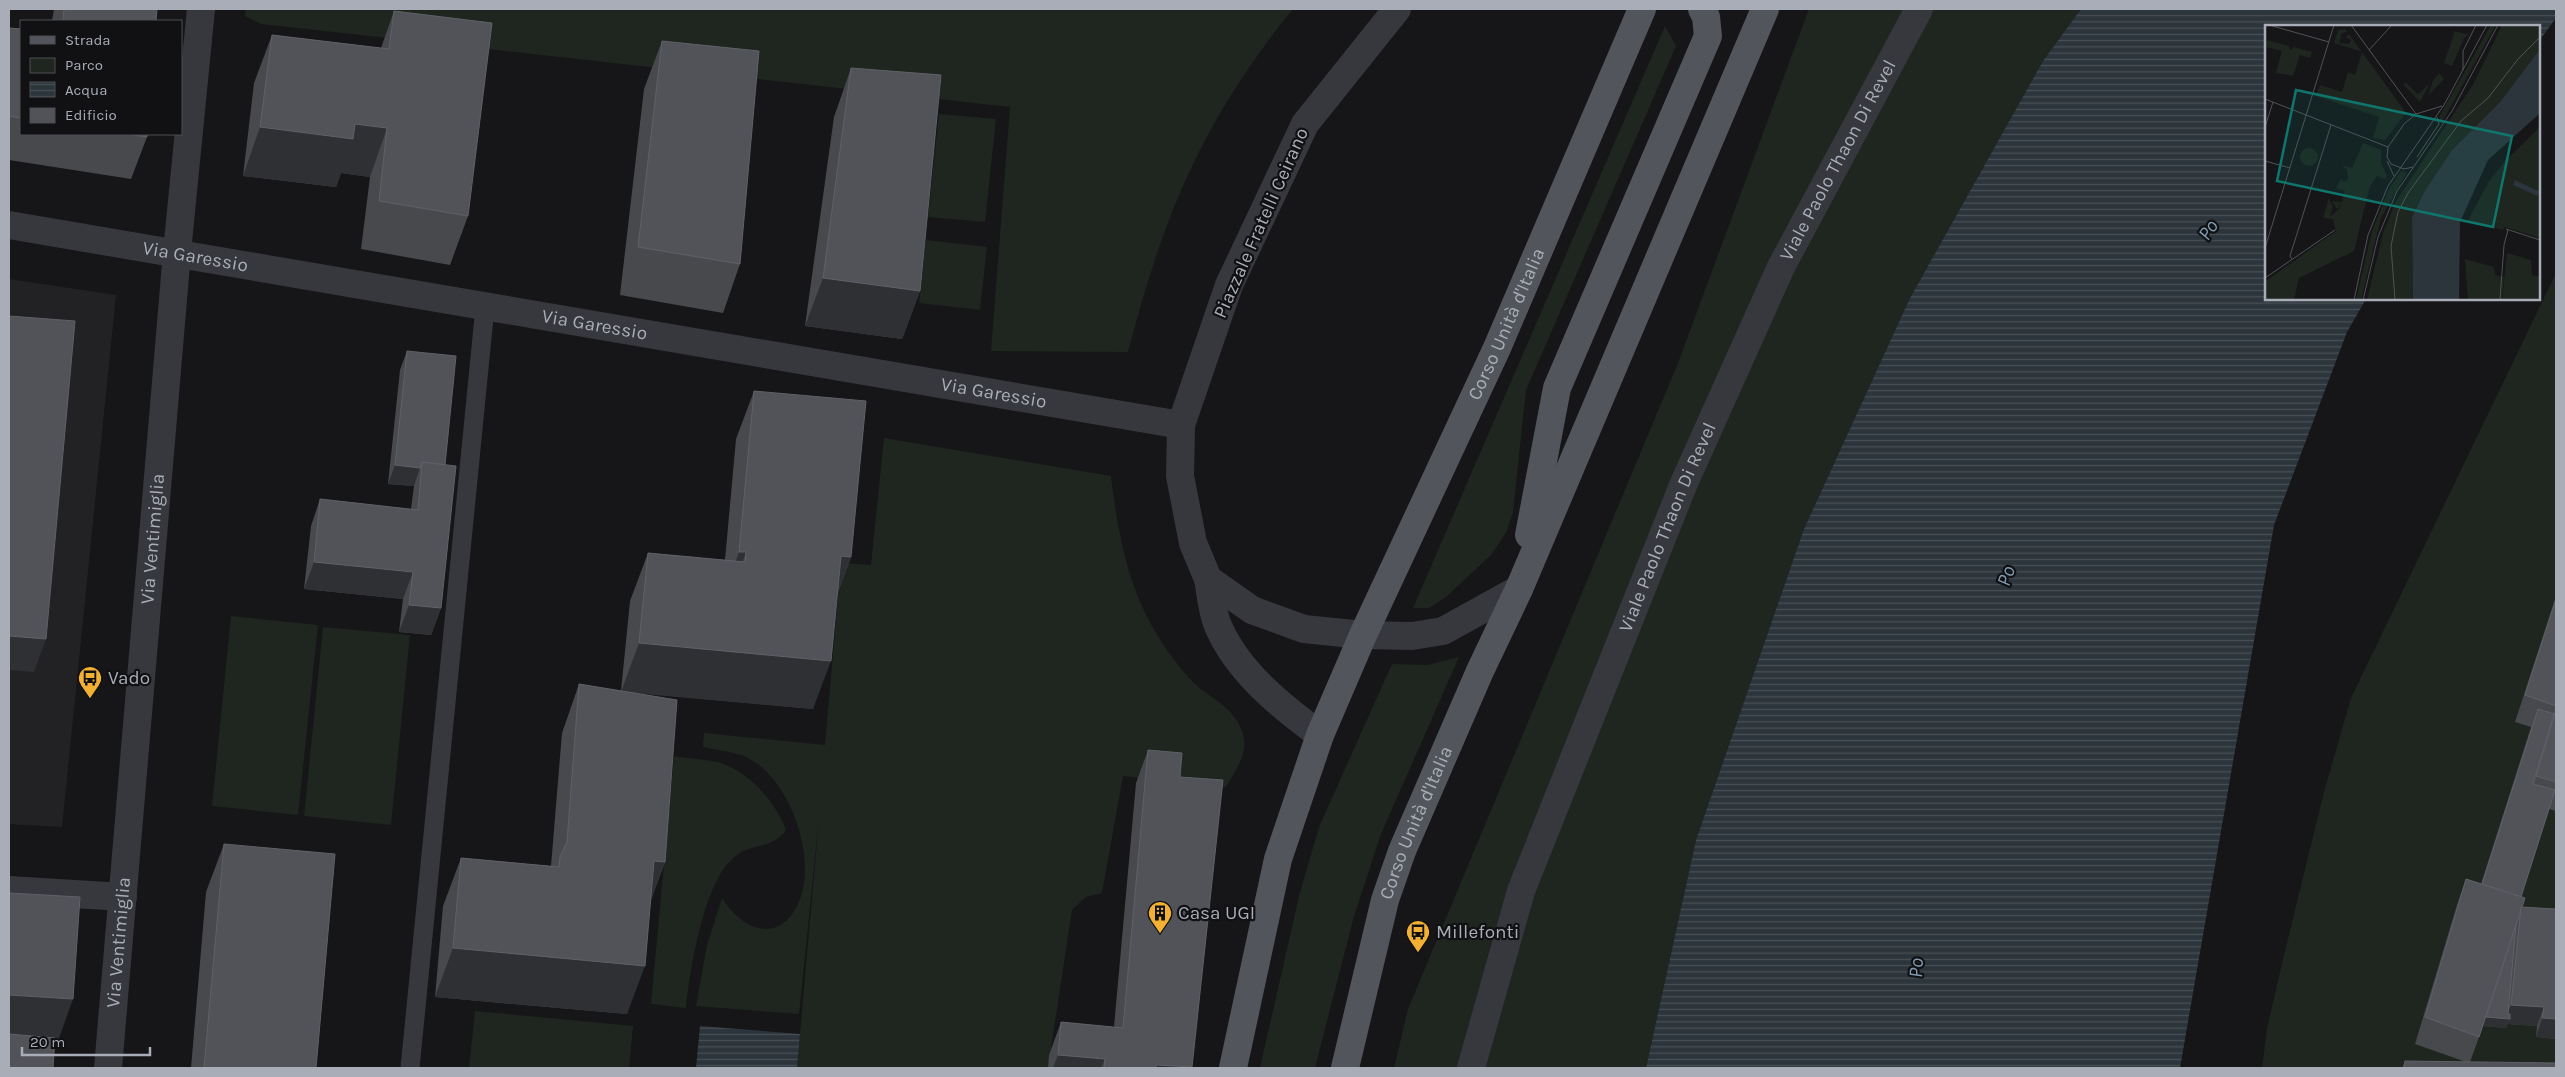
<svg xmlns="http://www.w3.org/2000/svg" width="2565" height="1077" font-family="Karla,sans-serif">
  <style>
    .built { fill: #222225 }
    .green { fill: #1e261f }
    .water { fill: url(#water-rules) }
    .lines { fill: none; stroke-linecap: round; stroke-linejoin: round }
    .service { stroke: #37383d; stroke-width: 19 }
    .pedestrian { stroke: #37383d; stroke-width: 28 }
    .minor { stroke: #37383d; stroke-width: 28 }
    .tertiary { stroke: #37383d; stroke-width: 28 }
    .primary { stroke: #53555c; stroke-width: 28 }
    .wall { fill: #47494d }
    .shaded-wall { fill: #2f3033 }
    .building { fill: #525359; stroke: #5f6168 }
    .labels { text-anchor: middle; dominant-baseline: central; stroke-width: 4.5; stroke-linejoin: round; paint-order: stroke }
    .street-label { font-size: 19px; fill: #a8adb8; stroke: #111113 }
    .poi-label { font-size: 19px; fill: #a8adb8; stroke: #111113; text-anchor: start }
    .water-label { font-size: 20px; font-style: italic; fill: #7f9bb3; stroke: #111113 }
    .inset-road { fill: none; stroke: #505258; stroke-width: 1 }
    .view { fill: #0f766e; fill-opacity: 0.15; stroke: #0f766e; stroke-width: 2.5 }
    .inset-edge { fill: none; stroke: #a8adb8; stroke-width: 2.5 }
  </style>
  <defs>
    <pattern id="water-rules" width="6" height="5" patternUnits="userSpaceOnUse" patternTransform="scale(1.25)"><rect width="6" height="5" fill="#2c353c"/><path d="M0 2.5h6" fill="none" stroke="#485056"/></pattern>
  </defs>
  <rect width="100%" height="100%" fill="#161618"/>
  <path class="built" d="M9 279 116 295 62 827 9 824Z"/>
  <g class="green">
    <path d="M246 9H1293C1258 52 1226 99 1201 148 1168 212 1146 283 1128 352L991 351 1010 107 261 24 245 16Z"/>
    <path d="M1809 9H2081L2043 61 1910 298 1804 529 1696 840 1646 1068H1394L1408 1009 1678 363Z"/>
    <path d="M1665 26 1676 46 1526 390 1513 512 1506 533 1491 555 1446 597 1429 608H1413Z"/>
    <path d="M939 114 996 119 985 222 928 217Z"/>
    <path d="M926 240 987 247 980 310 919 303Z"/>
    <path d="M2556 273V1068H2262L2267 1028 2284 955 2324 792 2351 698Z"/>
    <path d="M884 438 1111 476C1121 557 1134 615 1189 678 1207 698 1231 703 1242 731 1250 753 1236 769 1226 787L1123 776 1102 893 1086 897 1072 910 1048 1068H797L819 819 799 1014 696 1006 707 945 722 898C745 934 784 945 801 896 816 852 787 771 741 755 729 751 716 750 703 747L704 733 825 745 841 563 871 565Z"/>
    <path d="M231 616 318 625 298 815 212 806Z"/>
    <path d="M323 627 410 635 391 825 304 816Z"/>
    <path d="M1459 657 1381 834 1354 916 1315 1068H1260L1299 896 1319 827 1392 664 1428 665Z"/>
    <path d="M674 756C689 759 709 759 724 764 752 775 776 803 786 830 773 849 754 843 737 855 704 877 690 971 686 1008L651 1004Z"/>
    <path d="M475 1011 633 1026 629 1068H469Z"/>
  </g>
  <g class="water">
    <path d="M2081 9H2556V18L2539 41V26H2266V299H2366L2347 332 2274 525 2180 1068H1646L1696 840 1804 529 1910 298 2043 61Z"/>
    <path d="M700 1026 800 1034 797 1068H696Z"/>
  </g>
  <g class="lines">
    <path class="service" d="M410 1068 485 307"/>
    <path class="pedestrian" id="s1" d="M1471 1068 1521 891 1684 483 1781 267 1919 9"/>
    <g class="minor">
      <path d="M1397 9 1305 124 1229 285 1181 425 1180 476 1193 543 1208 579 1252 610 1304 629 1363 635 1412 636 1443 631 1519 589"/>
      <path id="s2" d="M9 225 1181 425"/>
      <path d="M1208 579C1211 595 1212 614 1219 628 1239 673 1282 707 1320 735"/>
      <path d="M9 890 123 897"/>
    </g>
    <path class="tertiary" id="s3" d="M108 1068 177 252 201 9"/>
    <g class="primary">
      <path d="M1529 535 1557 388 1708 36 1706 17 1702 9"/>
      <path id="s4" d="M1233 1068 1278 859 1320 735 1363 635 1497 348 1642 9"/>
      <path id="s5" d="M1345 1068 1385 900 1402 851 1480 671 1519 589 1765 9"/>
    </g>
  </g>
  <g class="wall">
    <path d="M54 9H157L156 21H52Z"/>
    <path d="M394 11 468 216 450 265 361 249 370 177 341 173 336 187 243 176 254 83 272 35 381 48Z"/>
    <path d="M9 28 21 29V134H147V137L131 179 9 160Z"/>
    <path d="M662 41 740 264 723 313 620 295 644 89Z"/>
    <path d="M851 68 920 291 902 339 805 326 834 117Z"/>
    <path d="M407 351 445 465 441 608 431 635 399 632 403 599 304 589 311 526 320 499 411 509 414 486 388 484 400 370Z"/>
    <path d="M754 391 851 557 837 595 813 709 627 692 665 862 651 900 627 1014 435 997 443 906 461 858 551 866 562 733 579 684 621 691 630 601 648 553 725 560 736 439Z"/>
    <path d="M2556 596V811L2549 809 2521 897 2522 907 2556 918V1039L2536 1037 2537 1026 2508 1024 2506 1028 2483 1026 2470 1062 2556 1068H2402L2405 1061 2466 1062 2415 1044 2457 905 2466 879 2481 884 2531 727 2515 722Z"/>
    <path d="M1148 750 1180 777 1192 1068H1048L1049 1055 1061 1022 1114 1027 1136 783Z"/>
    <path d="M224 844 316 1068H191L206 892Z"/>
  </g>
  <g class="shaded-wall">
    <path d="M355 124 387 128 370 177 341 173 336 187 243 176 260 127Z"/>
    <path d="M823 278 920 291 902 339 805 326Z"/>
    <path d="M395 465 420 468 414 486 388 484Z"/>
    <path d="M739 552H746L729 601 722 600Z"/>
    <path d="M841 556 851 557 833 605Z"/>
    <path d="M314 562 413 572 403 599 304 589Z"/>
    <path d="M409 605 441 608 431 635 399 632Z"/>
    <path d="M9 636 46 639 34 672 9 670Z"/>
    <path d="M639 643 831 661 813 709 621 692Z"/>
    <path d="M654 861 665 862 647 910Z"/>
    <path d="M453 948 645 966 627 1014 435 997Z"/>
    <path d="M9 995 73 999 58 1041 9 1038Z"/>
    <path d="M2511 1005 2544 1007 2537 1026 2508 1024 2506 1028 2482 1026 2485 1017 2506 1018Z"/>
    <path d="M2542 1018 2556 1019V1039L2536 1037Z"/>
    <path d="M1058 1055 1105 1059 1101 1068H1053Z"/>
    <path d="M1156 1065 1192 1067V1068H1155Z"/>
  </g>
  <g class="building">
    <path d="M64 9H157L156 21H63Z"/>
    <path d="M394 11 492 23 468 216 379 201 387 128 355 124 353 139 260 127 272 35 389 49Z"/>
    <path d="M9 28 21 29V118L9 116Z"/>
    <path d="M662 41 759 51 740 264 638 247Z"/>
    <path d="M851 68 941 75 920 291 823 278Z"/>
    <path d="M127 134H147V137Z"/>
    <path d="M9 316 75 321 46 639 9 636Z"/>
    <path d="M407 351 456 356 445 465 422 462 420 468 395 465Z"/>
    <path d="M754 391 866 401 851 557 841 556 831 661 639 643 648 553 745 562 746 552H739Z"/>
    <path d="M422 462 456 466 441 608 409 605 413 572 314 562 320 499 418 510Z"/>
    <path d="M2556 599V706L2525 695Z"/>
    <path d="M579 684 677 700 665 862 654 861 645 966 453 948 461 858 559 867 560 857 567 842Z"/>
    <path d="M2538 709 2554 714 2533 784 2555 790 2521 897 2482 884Z"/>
    <path d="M2556 709V782L2536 776Z"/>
    <path d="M1148 750 1182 753 1180 777 1223 780 1192 1067 1156 1065V1068H1104L1105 1059 1058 1055 1061 1022 1123 1028Z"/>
    <path d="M224 844 335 854 316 1068H204Z"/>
    <path d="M2466 879 2525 898 2479 1037 2425 1017Z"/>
    <path d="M9 893 80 897 73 999 9 995Z"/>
    <path d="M2521 907 2556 909 2555 918H2556V1019L2542 1018 2544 1007 2511 1005Z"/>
    <path d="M2516 925 2508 1014H2510V1019L2486 1017Z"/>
    <path d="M9 1034 55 1038 53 1068H9Z"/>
    <path d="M2405 1061 2556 1063V1068H2404Z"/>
  </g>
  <defs>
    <g id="bus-pin" transform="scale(1.25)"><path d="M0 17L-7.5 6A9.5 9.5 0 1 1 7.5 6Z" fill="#f2b134" stroke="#111113"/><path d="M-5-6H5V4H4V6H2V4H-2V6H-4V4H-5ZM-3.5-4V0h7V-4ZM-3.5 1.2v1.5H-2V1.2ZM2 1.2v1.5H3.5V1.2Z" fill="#111"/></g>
    <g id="building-pin" transform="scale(1.25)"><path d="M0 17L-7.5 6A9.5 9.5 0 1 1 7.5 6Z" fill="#f2b134" stroke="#111113"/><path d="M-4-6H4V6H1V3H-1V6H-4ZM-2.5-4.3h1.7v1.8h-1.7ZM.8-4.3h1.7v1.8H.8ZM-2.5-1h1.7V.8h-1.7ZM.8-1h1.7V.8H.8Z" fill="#111"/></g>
  </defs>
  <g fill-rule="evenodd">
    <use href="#bus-pin" x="90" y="678"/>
    <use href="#building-pin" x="1160" y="913"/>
    <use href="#bus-pin" x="1418" y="932"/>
  </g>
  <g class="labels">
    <g class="street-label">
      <text stroke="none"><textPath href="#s1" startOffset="981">Viale Paolo Thaon Di Revel</textPath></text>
      <text transform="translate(1261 223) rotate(-66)">Piazzale Fratelli Ceirano</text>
      <text stroke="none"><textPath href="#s2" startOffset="189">Via Garessio</textPath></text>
      <text stroke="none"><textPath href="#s4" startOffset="796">Corso Unità d'Italia</textPath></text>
      <text stroke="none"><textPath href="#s2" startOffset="594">Via Garessio</textPath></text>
      <text stroke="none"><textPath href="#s2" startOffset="999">Via Garessio</textPath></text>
      <text stroke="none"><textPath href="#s1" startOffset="576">Viale Paolo Thaon Di Revel</textPath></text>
      <text stroke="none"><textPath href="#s3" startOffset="531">Via Ventimiglia</textPath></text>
      <text stroke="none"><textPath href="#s5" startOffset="256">Corso Unità d'Italia</textPath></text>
      <text stroke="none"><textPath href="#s3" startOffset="126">Via Ventimiglia</textPath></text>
    </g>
    <g class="poi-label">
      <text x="108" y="678">Vado</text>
      <text x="1178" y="913">Casa UGI</text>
      <text x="1436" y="932">Millefonti</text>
    </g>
    <g class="water-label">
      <text transform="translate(2208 230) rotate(-55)">Po</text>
      <text transform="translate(2006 576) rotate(-72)">Po</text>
      <text transform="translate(1916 968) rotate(-87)">Po</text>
    </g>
  </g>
  <g transform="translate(2265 25)">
    <rect width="275" height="275" fill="#161618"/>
    <path d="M226 0H231L176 99 174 92ZM237 0H275V24L235 77 187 125 159 167 147 192 148 275H102L118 208 131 176 209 58ZM80 4 82 7 77 8 74 18 84 19 86 15 81 12 84 9 141 88 120 115 108 113 114 92 51 71 55 60 77 67 83 47 90 50 97 27 69 18 73 5ZM190 6 204 10 199 13 187 41 179 38ZM2 15 24 21 25 25 29 22 47 27 45 33 35 30 28 51 11 48 17 26 0 22ZM174 48 179 54 163 71 168 56ZM146 55 141 58 153 69 165 58 155 77 138 59ZM275 102V213L240 202 238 205 202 197 224 156 241 135ZM98 118 116 125V138L122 151 120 154 112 151 105 161 89 226 34 253 29 275H0L1 256 71 206 68 194 58 193 64 173 68 182 65 192 74 184 76 177 72 185 67 176 77 177 80 166 71 163 76 154 79 157 83 154 82 145 77 140 87 143ZM35 132a9 9 0 1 1 18 0a9 9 0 1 1-18 0ZM136 146 142 147 116 193 96 275H91L107 206 124 164ZM200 234 229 242 230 250 239 252 237 275H203Z" fill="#1e261f"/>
    <path d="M242 228 266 235 267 250 275 252V275H237Z" fill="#1e261f"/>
    <path d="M275 24V88L223 135 195 197 194 275H148L147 192 159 167 187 125 235 77ZM250 155 275 167 272 171 248 160Z" fill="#2c353c"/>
    <path class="inset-road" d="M4 0 64 17M86 0 151 89M104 25 127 0M198 45V26L211 0M0 74 123 122M0 102 8 77M152 132 174 99 172 92M0 136 25 143M122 136 129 151M148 142 139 144 126 139 122 132 123 122 139 99 151 89 177 81M241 204 275 215M0 223 69 0M27 234 25 231 66 100M0 253 70 205M89 275 103 210 123 161 179 80 222 0M98 275 113 212 132 166 187 86 233 0M130 275 126 221 133 187 143 168 196 96 223 73 253 34 275 12M235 275 239 220 243 205"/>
    <path class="view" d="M31 65 247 111 228 202 12 156Z"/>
    <rect width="275" height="275" class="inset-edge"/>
  </g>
  <rect width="2565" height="1077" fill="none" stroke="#a8adb8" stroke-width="20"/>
  <rect x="20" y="20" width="162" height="115" fill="#111113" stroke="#4d4f55"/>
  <rect x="30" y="36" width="25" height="8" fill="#53555c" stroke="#4d4f55"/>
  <text x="65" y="45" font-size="15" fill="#a8adb8">Strada</text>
  <rect x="30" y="58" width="25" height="15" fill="#1e261f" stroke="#4d4f55"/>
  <text x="65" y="70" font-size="15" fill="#a8adb8">Parco</text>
  <rect x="30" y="82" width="25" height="15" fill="url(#water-rules)" stroke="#4d4f55"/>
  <text x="65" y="95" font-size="15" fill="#a8adb8">Acqua</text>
  <rect x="30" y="108" width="25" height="15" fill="#525359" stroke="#4d4f55"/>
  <text x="65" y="120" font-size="15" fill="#a8adb8">Edificio</text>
  <path d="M22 1047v8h128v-8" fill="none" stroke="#a8adb8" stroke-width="2.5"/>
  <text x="30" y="1047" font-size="15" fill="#a8adb8" stroke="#111113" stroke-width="4" paint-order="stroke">20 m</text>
</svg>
